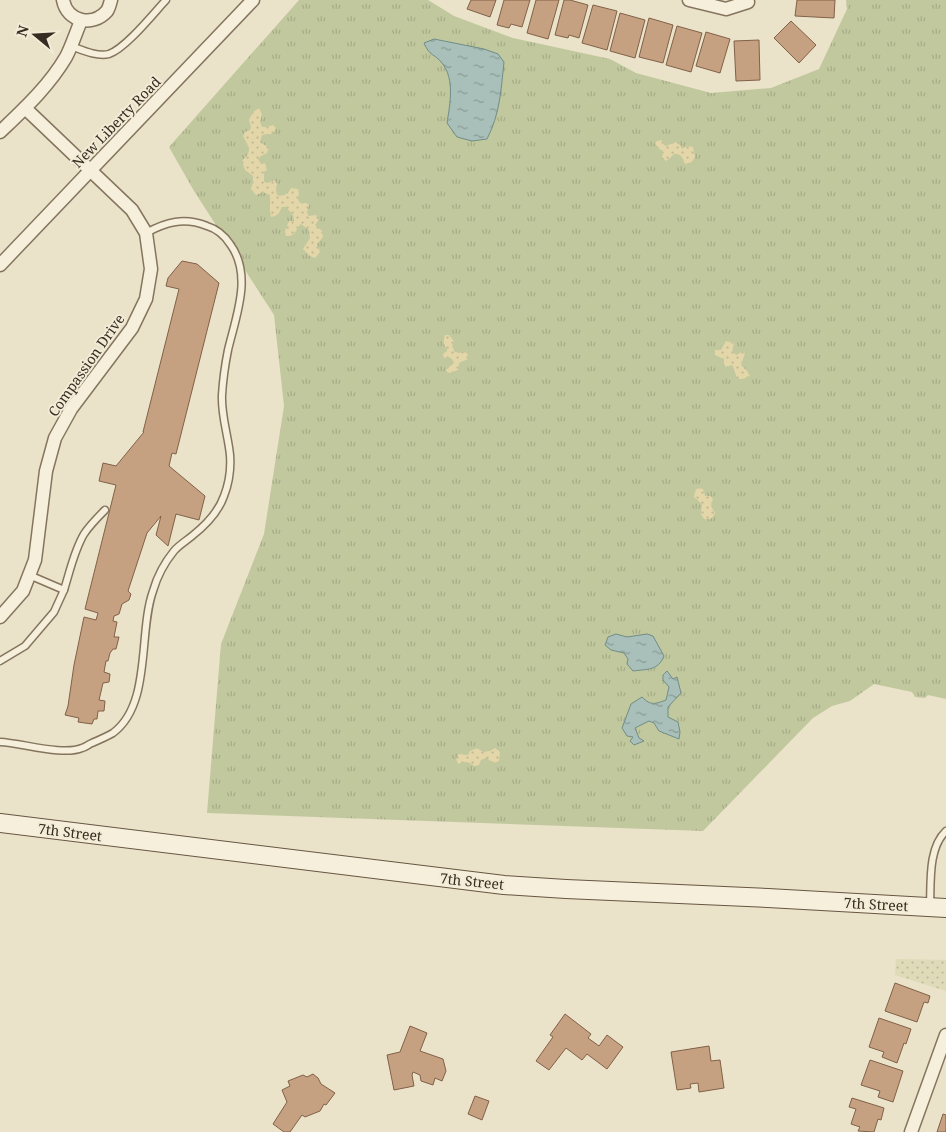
<svg xmlns="http://www.w3.org/2000/svg" width="946" height="1132" font-family="'Noto Serif',serif">
  <style>
    .farmland { fill: url(#farmland-dots) }
    .grass { fill: url(#grass-tufts) }
    .sand { fill: url(#sand-dots) }
    .water { fill: url(#water-ripples); stroke: #708d87 }
    .building { fill: #c5a182; stroke: #816147 }
    .lines { fill: none; stroke-linecap: round; stroke-linejoin: round }
    .lane-casing { stroke: #85755f; stroke-width: 9 }
    .street-casing { stroke: #85755f; stroke-width: 15 }
    .secondary-casing { stroke: #675642; stroke-width: 20 }
    .lane { stroke: #f6efdb; stroke-width: 6 }
    .street { stroke: #f6efdb; stroke-width: 12 }
    .secondary { stroke: #f6efdb; stroke-width: 18 }
    .labels { text-anchor: middle; dominant-baseline: central; stroke-width: 4; stroke-linejoin: round; paint-order: stroke }
    .street-label { font-size: 14px; fill: #372c21; stroke: #f2ecd7 }
  </style>
  <defs>
    <pattern id="farmland-dots" width="8" height="8" patternUnits="userSpaceOnUse" patternTransform="scale(1.25)"><rect width="8" height="8" fill="#dfdab7"/><path d="M2 2h.1M6 6h.1" fill="none" stroke="#c0bb9d" stroke-width="1.8" stroke-linecap="round"/></pattern>
    <pattern id="grass-tufts" width="24" height="20" patternUnits="userSpaceOnUse" patternTransform="scale(1.25)"><rect width="24" height="20" fill="#c1c89d"/><path d="M3 7l-1-3M5 7V3M7 7l1-3M15 17l-1-3M17 17v-4M19 17l1-3" fill="none" stroke="#a6ac87"/></pattern>
    <pattern id="sand-dots" width="8" height="8" patternUnits="userSpaceOnUse" patternTransform="scale(1.25)"><rect width="8" height="8" fill="#e3d6a9"/><path d="M2 2h.1M6 6h.1" fill="none" stroke="#c3b891" stroke-width="1.8" stroke-linecap="round"/></pattern>
    <pattern id="water-ripples" width="26" height="14" patternUnits="userSpaceOnUse" patternTransform="scale(1.25)"><rect width="26" height="14" fill="#a9bfb9"/><path d="M2 4q2-2 4 0t4 0M15 11q2-2 4 0t4 0" fill="none" stroke="#8a9b96"/></pattern>
  </defs>
  <rect width="100%" height="100%" fill="#eae2c9"/>
  <path class="farmland" d="M896 959 946 960V991L895 975Z"/>
  <path class="grass" d="M299 0H428L454 16 513 38 610 59 636 73 711 93 771 88 819 69 847 9 846 0H946V699L928 695 925 698 915 697 912 692 874 684 850 701 832 706 813 718 703 831 207 813 221 644 264 534 284 406 274 315 194 191 169 147Z"/>
  <g class="sand">
    <path d="M259 108 262 114 260 122 262 127H266L273 125 276 128 273 134H267L262 135 260 142 269 148 267 153 261 156 258 159 261 164 265 163 267 170 264 172V182L268 183 274 180 277 184 276 190 277 195C284 197 288 194 291 188L298 189 299 193 298 199 300 203H306L309 205 307 213 309 216 316 215 319 220 315 225 322 231 323 237 317 244 320 252 315 258 310 256 303 249 310 238 309 230 301 224C295 229 296 237 286 236L285 231 289 221H294L293 215 286 207H282C279 213 278 216 271 217L270 211V195L263 192 256 195 251 189 253 182V176L245 170 242 161C253 150 249 148 243 136L245 132 250 130 251 127 249 120 253 112Z"/>
    <path d="M662 140 664 145 666 146 676 142 681 146 682 149 687 146 693 147 695 157 692 162 685 164 682 157 678 154H674L670 158 666 161 662 157 663 151 658 148 655 143 657 141Z"/>
    <path d="M445 335H449L454 341 452 346 455 352 460 353 463 352 467 353 468 359 459 363 458 370 450 373 447 372 446 369 452 365 453 360 449 357 444 358 443 354 447 351V349C443 344 443 341 445 335Z"/>
    <path d="M726 341 734 343 732 352 737 355 741 352 745 353 741 365 747 371 750 376C733 384 738 375 732 365L726 367 724 364V359L715 355V350H721Z"/>
    <path d="M697 488 703 489 705 496H710L713 499 711 506 715 513C712 519 710 520 704 519L701 514 702 504 694 497 695 492Z"/>
    <path d="M477 748 483 752 490 751 495 748 500 752 499 761 494 763 486 758 481 760 479 765 474 766C468 761 465 761 458 764L456 758 459 754 468 755 470 751Z"/>
  </g>
  <g class="water">
    <path d="M434 39 484 49 498 54 504 62C501 90 500 114 487 139L472 141 457 137 447 123C450 104 455 79 442 63 434 53 430 57 424 43Z"/>
    <path d="M616 634 627 637 647 634 653 636 664 656C658 671 647 669 633 671L627 664 628 659 624 653 611 650 605 645 608 637Z"/>
    <path d="M667 671 673 679 677 677 681 693 668 707V717L678 722 680 732 679 739 659 731 654 723 649 721 635 728 639 738 644 741 634 745 630 741 633 737 627 736 622 728 631 704 642 697C651 706 655 704 666 700L669 687 663 680V675Z"/>
  </g>
  <g class="building">
    <path d="M471 0H496L490 17 467 9Z"/>
    <path d="M504 0H530L522 27 511 24 509 28 497 25Z"/>
    <path d="M536 0H559L548 39 527 33Z"/>
    <path d="M564 0H570L588 5 579 38 569 35 568 38 555 35Z"/>
    <path d="M797 0H835L834 18 795 16Z"/>
    <path d="M593 5 617 11 607 50 582 43Z"/>
    <path d="M620 13 645 20 635 58 610 51Z"/>
    <path d="M649 18 673 25 663 63 639 57Z"/>
    <path d="M791 21 816 45 799 63 774 38Z"/>
    <path d="M677 26 702 33 691 72 666 65Z"/>
    <path d="M706 32 730 39 720 73 696 66Z"/>
    <path d="M759 40 760 80 736 81 734 41Z"/>
    <path d="M182 261 197 264 219 283 176 454 172 453 169 466 205 496 199 520 176 514 168 546 156 535 161 516 147 533 128 591 131 594 129 600 122 604 119 614 114 616 113 621 117 622 114 637H119L116 649H113L110 653 108 661H106L104 672 110 674 109 682 103 683 99 700 105 701 104 711H98L97 719H94L92 724 78 722 79 718 65 715 68 706 74 665 84 617 96 620 98 613 85 609 116 485 99 481 103 463 116 466 144 432H143L179 289 166 286 168 278Z"/>
    <path d="M895 983 930 996 928 1003 924 1002 917 1022 885 1011Z"/>
    <path d="M565 1014 591 1034 588 1038 599 1046 607 1035 623 1047 607 1069 587 1054 582 1060 566 1048 549 1070 536 1061 553 1037 550 1035Z"/>
    <path d="M879 1018 911 1029 906 1044 904 1043 897 1063 882 1057 884 1052 869 1047Z"/>
    <path d="M410 1026 427 1033 420 1051 443 1059 446 1071 442 1081 435 1078 433 1085 421 1081 420 1075 413 1072 412 1075 414 1086 394 1090 387 1055 400 1052Z"/>
    <path d="M709 1046 711 1061 720 1060 724 1088 699 1092 698 1083 690 1084 691 1088 677 1090 671 1052Z"/>
    <path d="M870 1060 903 1071 893 1102 878 1097 880 1091 861 1085Z"/>
    <path d="M313 1074 318 1078 321 1084 335 1093 326 1105 324 1104 320 1111 305 1117 302 1115 290 1132H284L273 1124 287 1102 282 1090 290 1086 288 1081 303 1075 307 1077Z"/>
    <path d="M475 1096 489 1101 482 1120 468 1114Z"/>
    <path d="M852 1098 884 1108 881 1120 878 1119 874 1132 858 1131 860 1127 851 1124 856 1109 849 1107Z"/>
    <path d="M943 1114 946 1115V1132H937Z"/>
  </g>
  <g class="lines">
    <g class="lane-casing">
      <g id="lane">
        <path d="M71 46C82 50 97 57 109 54 126 48 153 14 166 0"/>
        <path d="M64 590C70 571 74 551 84 534 90 525 98 517 105 510"/>
        <path d="M0 661 25 646 54 612 64 590 29 575"/>
        <path d="M0 742C22 743 63 756 82 748 86 747 89 744 92 743 99 740 106 737 113 733 152 704 138 633 153 591 157 577 165 562 174 551 179 545 186 541 192 536 206 525 218 513 224 496 229 483 231 468 230 455 228 435 221 415 222 395 223 379 225 365 228 350 236 316 253 275 230 244 224 235 217 229 207 226 184 217 166 222 146 233"/>
        <path d="M930 906C931 882 928 848 946 831"/>
      </g>
    </g>
    <g class="street-casing">
      <g id="street">
        <path d="M63 0C67 22 93 27 107 11 109 8 110 4 111 0"/>
        <path d="M689 0 726 9 748 2"/>
        <path d="M0 132C24 109 49 86 66 57 72 46 76 32 81 21"/>
        <path d="M0 265 253 0"/>
        <path d="M0 617 23 591 35 560 46 471 55 438 71 409 132 328 146 299 151 269 146 233 132 210 25 108"/>
        <path d="M911 1132 946 1035"/>
      </g>
    </g>
    <g class="secondary-casing">
      <path id="secondary" d="M0 823 504 885 566 889 768 898 946 908"/>
    </g>
    <use href="#lane" class="lane"/>
    <use href="#street" class="street"/>
    <use href="#secondary" class="secondary"/>
  </g>
  <g class="labels">
    <g class="street-label">
      <text transform="translate(116 122) rotate(-46)">New Liberty Road</text>
      <text transform="translate(86 365) rotate(-55)">Compassion Drive</text>
      <text transform="translate(70 832) rotate(7)">7th Street</text>
      <text transform="translate(472 881) rotate(6)">7th Street</text>
      <text transform="translate(876 904) rotate(3)">7th Street</text>
    </g>
  </g>
  <g transform="translate(35 35) rotate(288)" stroke="#f2ecd7" stroke-width="4" paint-order="stroke">
  <path d="M0-4L9 19L0 12L-9 19Z" fill="#372c21"/>
  <text y="-8" font-size="14" font-weight="bold" text-anchor="middle" fill="#372c21">N</text>
  </g>
</svg>
